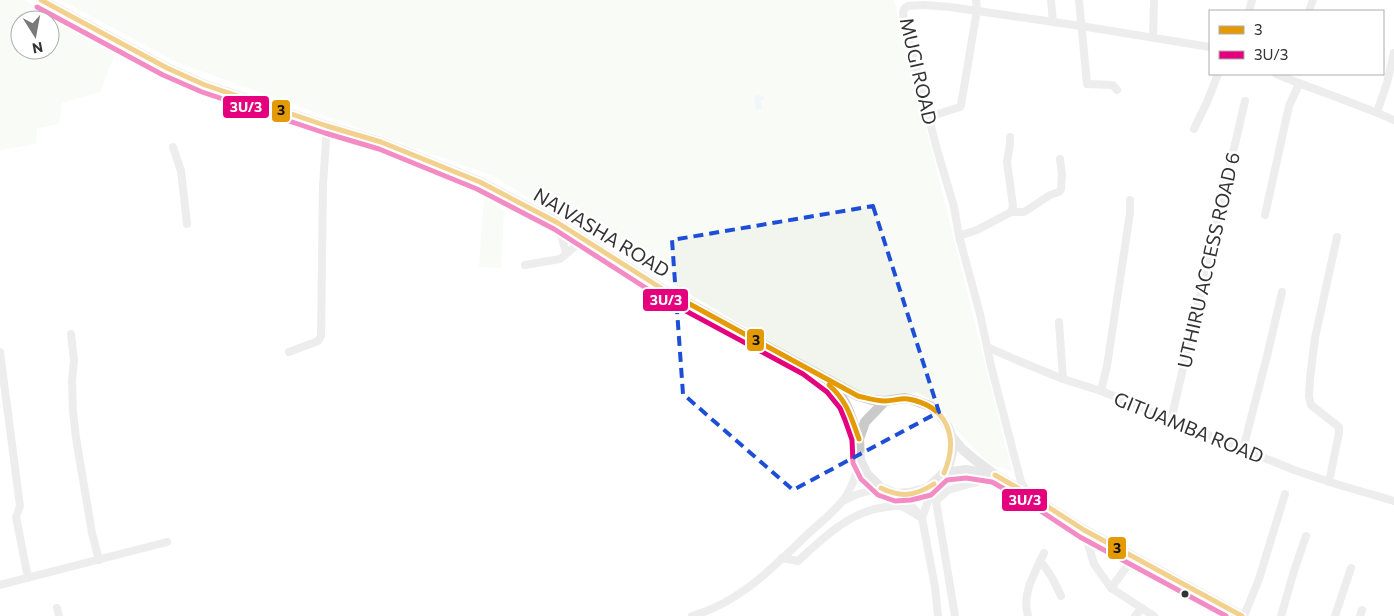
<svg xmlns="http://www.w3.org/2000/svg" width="1394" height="616" font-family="Commissioner,sans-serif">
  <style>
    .green { fill: #f1f5ed; fill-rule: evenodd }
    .water { fill: #ddebf3 }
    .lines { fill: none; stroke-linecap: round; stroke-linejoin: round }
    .minor { stroke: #d7d7d7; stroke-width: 8 }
    .major { stroke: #cacaca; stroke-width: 10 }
    .bus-1-casing { stroke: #fff; stroke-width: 9 }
    .bus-2-casing { stroke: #fff; stroke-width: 9 }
    .bus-1 { stroke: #e39a05; stroke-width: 5 }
    .bus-2 { stroke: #e5007d; stroke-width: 5 }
    .marked { fill: none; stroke: #1d4ed8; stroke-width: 4; stroke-dasharray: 10 6; stroke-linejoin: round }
    .bus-dot { fill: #333; stroke: #fff; stroke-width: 2 }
    .labels { text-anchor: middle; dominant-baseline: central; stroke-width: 5; stroke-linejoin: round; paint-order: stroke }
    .street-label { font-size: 19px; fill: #333; stroke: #fff }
    .line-badge { stroke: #fff; stroke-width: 2 }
    .badge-label { font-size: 14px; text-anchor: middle; font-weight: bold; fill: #fff }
    .pale-badge-label { font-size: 14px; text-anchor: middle; font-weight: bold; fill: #111 }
  </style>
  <rect width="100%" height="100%" fill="#fff"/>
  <g class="green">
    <path d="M0 0H24L116 51 100 92 62 103 59 124 37 128 36 144 0 150ZM20 20H50V50H20Z"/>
    <path d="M61 0H894L1012 471 990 464 966 441 939 405 917 392 891 397H876L856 391 728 317 491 175 181 64Z"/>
    <path d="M484 197 504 210 501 268 479 267Z"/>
  </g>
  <path class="water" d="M760 95V97L763 96 764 99 761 100 762 109 756 110 754 96Z"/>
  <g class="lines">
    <g class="minor">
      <path d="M1051 0 1053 22"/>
      <path d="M1079 0 1087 84 1113 85 1117 90"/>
      <path d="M1249 11 1252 0"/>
      <path d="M1309 11 1313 0"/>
      <path d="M1153 37 1154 0"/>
      <path d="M1276 74C1315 90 1355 103 1394 120"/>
      <path d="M1377 112 1387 83 1394 53"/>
      <path d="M929 117 960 107 961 105 977 10 976 0"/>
      <path d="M1194 129 1207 102 1218 74"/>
      <path d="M1010 137V144L1007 162 1013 206 1011 212"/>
      <path d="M173 147 181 171 187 224"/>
      <path d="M1265 215 1289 106 1299 84"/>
      <path d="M558 223 566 253"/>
      <path d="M959 236 977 230 1011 212H1024L1050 195 1059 192 1061 189 1062 174 1060 159"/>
      <path d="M525 265 560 259 584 239"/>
      <path d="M1059 322 1063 379"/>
      <path d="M71 334 74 361 72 381 73 412 76 438 92 533 99 560"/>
      <path d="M987 347 1019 361 1063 379 1101 391 1294 470 1336 484 1394 501"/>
      <path d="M0 352 20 506 16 517 28 578"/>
      <path d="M289 352 318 341 321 336 323 185 327 126"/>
      <path d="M1101 391 1107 366 1130 213V200"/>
      <path d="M1171 420 1245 101"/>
      <path d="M1243 449 1267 356 1282 292"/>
      <path d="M1329 482 1339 433V427L1311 405 1309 396 1310 378 1315 338 1337 237"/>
      <path d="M934 484 922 518 935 587 938 616"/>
      <path d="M1027 492 1021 482 1019 474 991 366 980 314 959 236 954 207 936 146 904 21 903 13 904 9 908 6 924 5 950 7 1081 26 1210 47"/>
      <path d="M896 494 909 503 917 512"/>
      <path d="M843 501 858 494 881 488"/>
      <path d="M1084 530 1094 564 1111 588 1154 616"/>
      <path d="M782 558 798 561C823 538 850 511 886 507 891 507 897 505 901 506 908 509 915 514 922 518"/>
      <path d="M1040 561C1050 572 1055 583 1061 596"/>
      <path d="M0 585 167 542"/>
      <path d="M1111 588 1134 557"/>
      <path d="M57 608 59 616"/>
      <path d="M692 616C741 602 774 566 810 532 821 522 835 511 844 499 852 488 856 474 860 460"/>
      <path d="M955 616 936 501 948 490 977 482 993 476"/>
      <path d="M1028 616C1021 594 1035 573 1044 553"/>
      <path d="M1135 616 1142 608"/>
      <path d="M1244 616 1259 579 1285 494"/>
      <path d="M1281 616 1294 571 1306 536"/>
      <path d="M1335 616 1351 568"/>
      <path d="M1360 616 1362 610"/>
    </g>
    <g class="major">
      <path d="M41 0 167 68 205 85 327 126 381 142 480 182 558 223 664 290 858 396 872 400 885 401 905 398 913 400 930 406 939 414 948 427 951 436 952 453 948 467 944 473 928 488 910 493 896 494 881 488 867 474 860 460 859 439 865 422 885 401"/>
      <path d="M829 384C849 400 850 417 859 439"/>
      <path d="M951 436 961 448 975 460 995 475 1028 494 1084 530 1242 616"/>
      <path d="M944 473 966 470 991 475"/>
    </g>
    <g class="bus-1-casing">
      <g id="bus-1">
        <path d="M41 0 167 68 205 85 327 126 381 142 480 182 558 223 664 290 858 396C867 398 876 401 885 401 893 401 900 398 908 399 948 406 959 438 944 473"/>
        <path d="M829 385C847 401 851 417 859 439"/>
        <path d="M995 475 1028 494 1084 530 1242 616"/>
        <path d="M881 488C901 498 915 496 934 484"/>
      </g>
    </g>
    <g class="bus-2-casing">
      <path id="bus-2" d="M37 7 163 75 202 92 325 133 379 149 477 189 554 229 660 297 803 374 827 392 840 408 845 420 852 440 853 463 861 479 878 495 895 501 911 500 931 495 947 480 966 478 992 482 1024 500 1080 537 1226 616"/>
    </g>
    <use href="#bus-1" class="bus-1"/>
    <use href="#bus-2" class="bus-2"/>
  </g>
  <path d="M0 0H1394V616H0ZM873 206 939 412 793 490 683 394 672 240Z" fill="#fff" fill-opacity=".55" fill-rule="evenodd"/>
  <path class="marked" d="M873 206 939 412 793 490 683 394 672 240Z"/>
  <circle class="bus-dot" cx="1185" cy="594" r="4.5"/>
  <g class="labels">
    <g class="street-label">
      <text transform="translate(919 71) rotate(77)">MUGI ROAD</text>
      <text transform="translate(602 232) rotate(31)">NAIVASHA ROAD</text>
      <text transform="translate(1208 260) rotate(-77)">UTHIRU ACCESS ROAD 6</text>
      <text transform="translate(1189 427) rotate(22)">GITUAMBA ROAD</text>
    </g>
  </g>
  <g class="line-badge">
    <rect x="222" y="95" width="48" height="24" rx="5" fill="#e5007d"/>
    <rect x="271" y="99" width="20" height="24" rx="5" fill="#e39a05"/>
    <rect x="642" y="288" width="47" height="24" rx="5" fill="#e5007d"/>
    <rect x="746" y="328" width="19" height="24" rx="5" fill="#e39a05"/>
    <rect x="1001" y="488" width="47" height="24" rx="5" fill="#e5007d"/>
    <rect x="1107" y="536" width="20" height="24" rx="5" fill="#e39a05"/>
  </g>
  <g class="badge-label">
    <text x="246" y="112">3U/3</text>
    <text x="666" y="305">3U/3</text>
    <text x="1025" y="505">3U/3</text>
  </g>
  <g class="pale-badge-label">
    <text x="281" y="115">3</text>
    <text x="756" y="345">3</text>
    <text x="1117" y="553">3</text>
  </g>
  <rect x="1209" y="10" width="175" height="65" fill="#ffffff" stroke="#adadad"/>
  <rect x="1219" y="26" width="25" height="8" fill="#e39a05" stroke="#adadad"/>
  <text x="1254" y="35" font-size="15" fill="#333333">3</text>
  <rect x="1219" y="51" width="25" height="8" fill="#e5007d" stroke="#adadad"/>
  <text x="1254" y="60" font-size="15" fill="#333333">3U/3</text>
  <g transform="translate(35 35) rotate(169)"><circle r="24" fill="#ffffff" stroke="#adadad"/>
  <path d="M0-4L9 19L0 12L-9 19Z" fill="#7a7a7a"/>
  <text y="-8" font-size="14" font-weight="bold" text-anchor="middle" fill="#333333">N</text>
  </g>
</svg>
